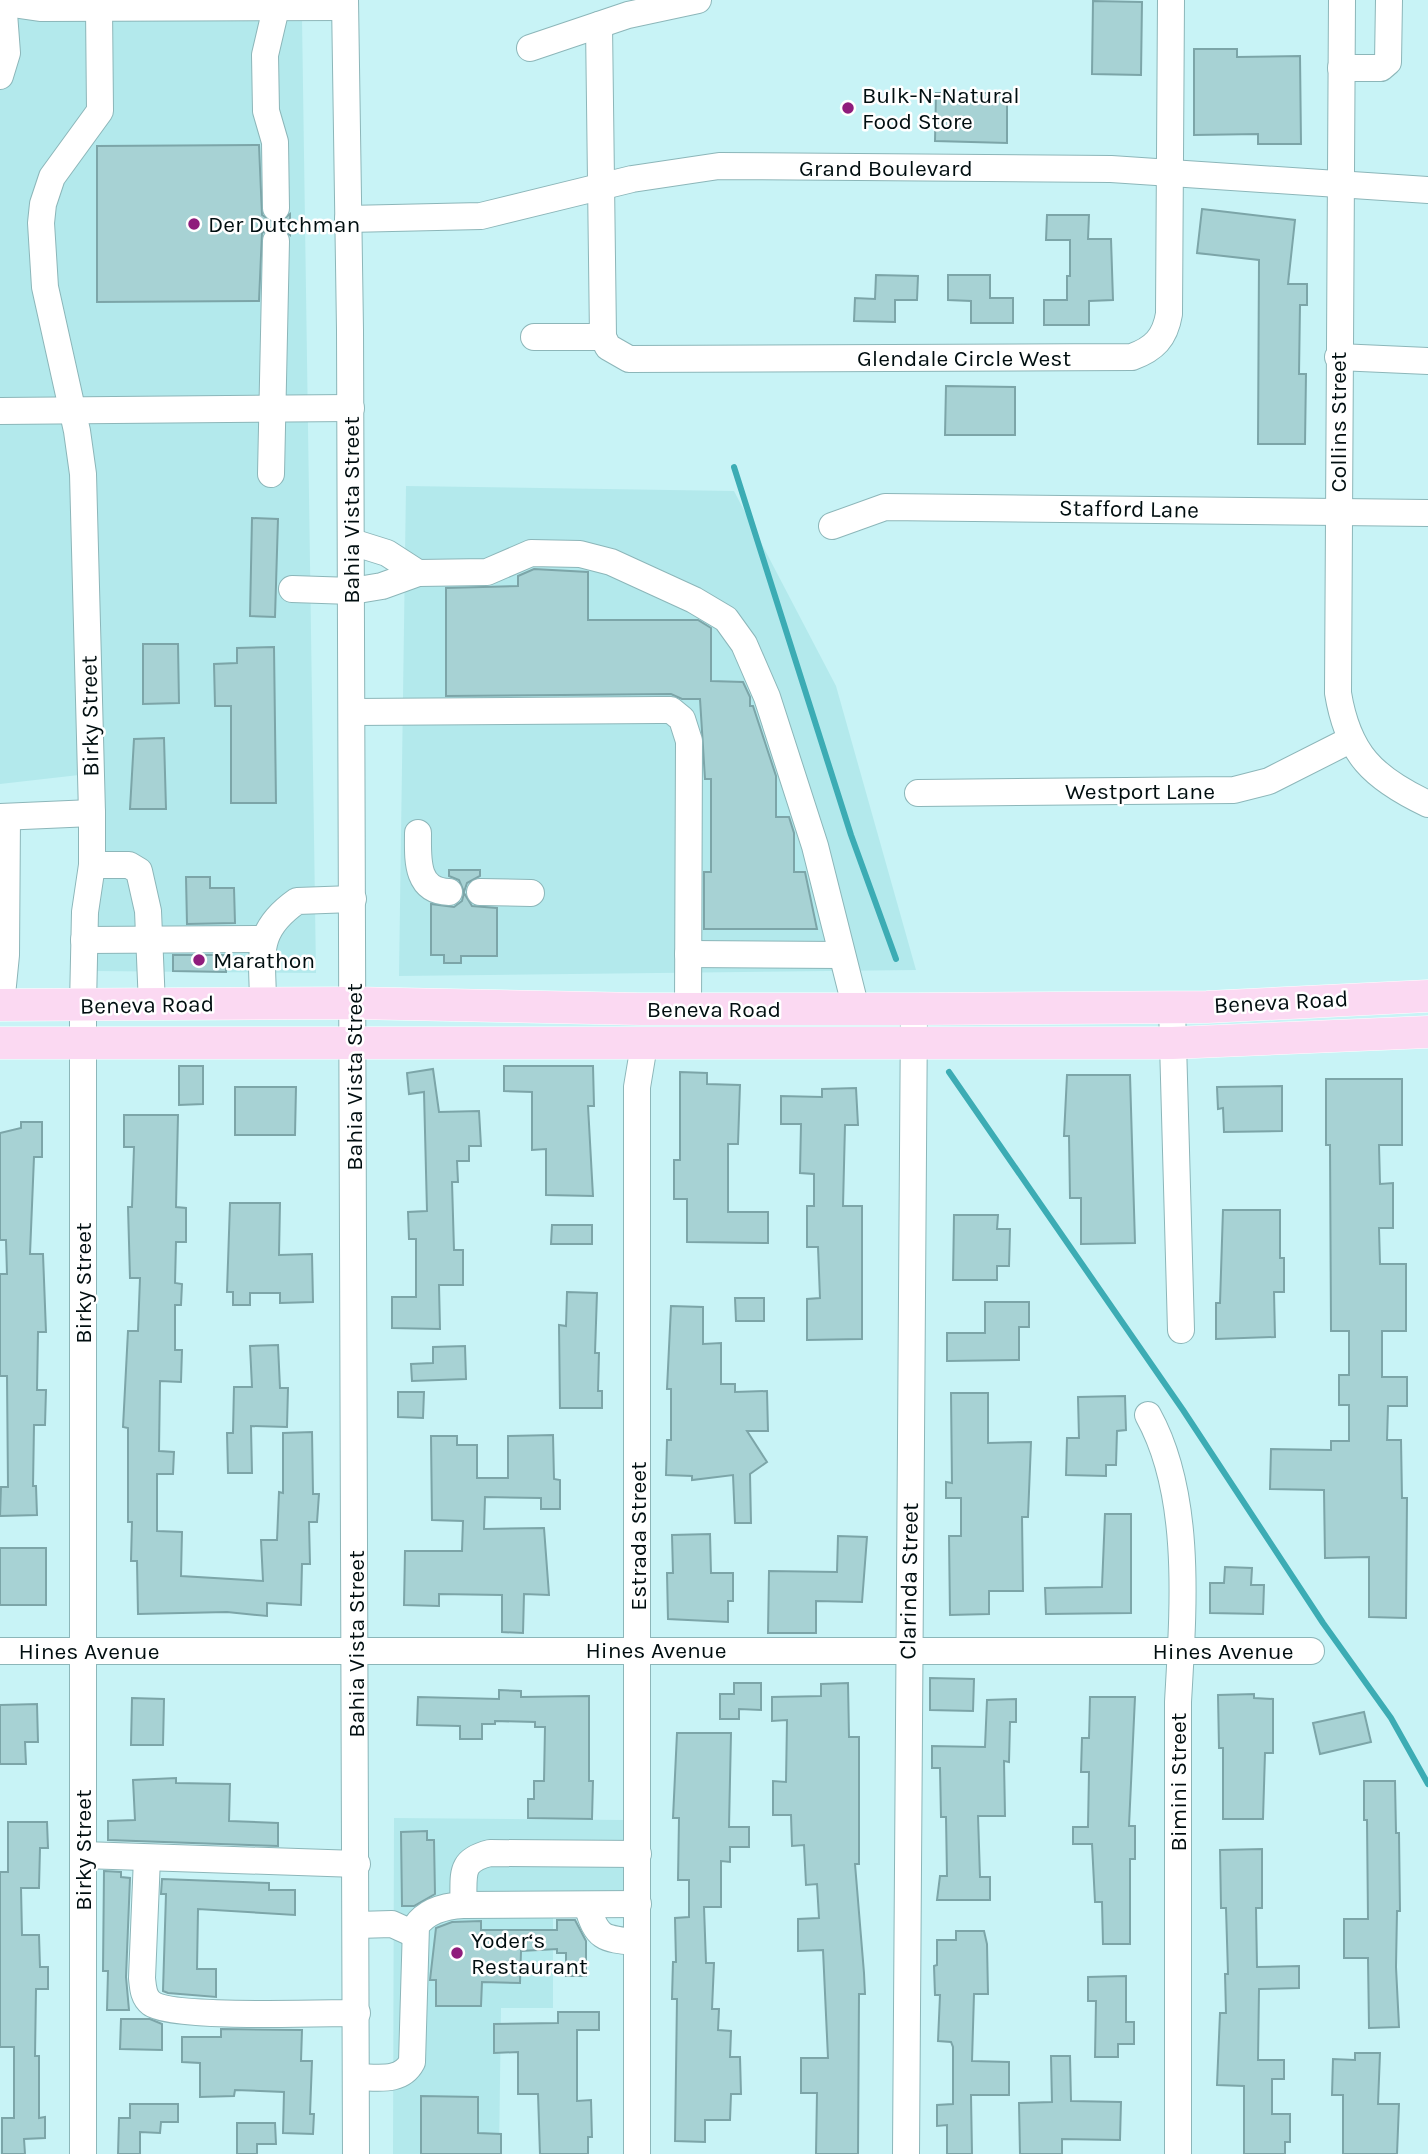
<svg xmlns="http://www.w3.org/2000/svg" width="1428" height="2154" font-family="Karla,sans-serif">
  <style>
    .built { fill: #b3e9ec }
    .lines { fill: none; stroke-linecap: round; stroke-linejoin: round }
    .stream { stroke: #3cacb4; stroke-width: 6 }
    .building { fill: #a7d2d4; stroke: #7ca5a8; stroke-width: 2 }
    .minor-casing { stroke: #8cb6b9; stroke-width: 28 }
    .major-casing { stroke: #fff; stroke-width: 33 }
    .minor { stroke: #fff; stroke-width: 26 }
    .major { stroke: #fbd9f2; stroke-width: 32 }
    .poi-dot { fill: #8f1c7c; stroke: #fff; stroke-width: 2.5 }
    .labels { text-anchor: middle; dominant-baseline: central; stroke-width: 5; stroke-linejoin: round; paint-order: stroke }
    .poi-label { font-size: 23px; fill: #010e10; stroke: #fff; text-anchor: start }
    .street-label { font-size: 23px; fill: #010e10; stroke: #fff }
  </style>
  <rect width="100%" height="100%" fill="#c8f3f6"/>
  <g class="built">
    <path d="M0 14 302 18 316 973 95 971 71 475 79 775 0 784Z"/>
    <path d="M406 486 734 491 836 686 916 970 399 976Z"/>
    <path d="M394 1818 626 1820V1904L553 1908V2008H501L499 2154H393Z"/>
  </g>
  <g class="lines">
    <g class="stream">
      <path d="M734 467 851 835 896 959"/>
      <path d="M949 1072 1183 1410 1323 1623 1391 1718 1428 1784"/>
    </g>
  </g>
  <g class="building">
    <path d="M1093 1 1142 2 1141 75 1092 74Z"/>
    <path d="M1194 49H1237V57L1300 56 1301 144H1258V134L1194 135Z"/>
    <path d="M936 93H1007V143L935 141Z"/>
    <path d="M259 145 262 215 277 224 290 214V235L277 225 262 233 259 301 97 302V146Z"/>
    <path d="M1202 209 1295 220 1288 284H1307V305H1300L1299 374H1306L1305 444H1258L1259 260 1197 253Z"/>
    <path d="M1047 215H1089L1088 239H1111L1113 300 1089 301V325H1044V300H1067V276H1070V240H1046Z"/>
    <path d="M876 275 918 276 917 300H895V322L854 321 855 298 875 299Z"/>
    <path d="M948 275H990V298H1013V323H971V301L948 300Z"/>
    <path d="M946 386 1015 387V435H945Z"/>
    <path d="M252 518 278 519 275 617 250 616Z"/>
    <path d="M534 569 588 572V620H698L711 628V681L743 682 750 697V706H753L776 776V817H789L794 833V872H805L817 929H704V872H711V779H705L700 699H682L671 694 446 696V588L518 586V576Z"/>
    <path d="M143 644H178L179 703 143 704Z"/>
    <path d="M274 647 276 803H231V706H215L214 664 237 663V648Z"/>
    <path d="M164 738 166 809H130L134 739Z"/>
    <path d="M449 870H480V876L467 883 464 892 459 880 449 876Z"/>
    <path d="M186 877H210V888H234L235 923 187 924Z"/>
    <path d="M464 893 472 906 497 908V956H461V963H444V955H431V904L454 907 462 901Z"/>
    <path d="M173 955H226V972L173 971Z"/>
    <path d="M179 1066H203V1104L179 1105Z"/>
    <path d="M504 1066H593L594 1106H588L593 1196 546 1195V1149L532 1150V1092L504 1091Z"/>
    <path d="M433 1069 439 1112 479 1111 481 1146H469V1161H457L458 1182H452L454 1250H463V1285H439L440 1329 392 1328V1297H416V1239H409L408 1212 427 1211 424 1092 409 1094 407 1073Z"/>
    <path d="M680 1072 707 1073V1084L740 1085 738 1144H728V1212H768V1243L687 1242V1199H674V1160H680Z"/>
    <path d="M1067 1075H1130L1135 1243 1081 1244V1198H1070L1069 1136H1064Z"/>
    <path d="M1326 1079H1402V1145H1379L1380 1184 1393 1183V1228H1379L1380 1264H1406V1331H1382V1377H1407V1406H1388L1387 1440H1401L1402 1498H1407L1406 1618 1369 1617V1557L1325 1558 1324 1490 1270 1489 1271 1449 1331 1450V1441H1349V1405H1339V1375H1349V1331H1331L1330 1145H1326Z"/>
    <path d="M1282 1086V1131L1224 1132 1223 1108 1218 1109 1217 1087Z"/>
    <path d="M235 1087H296L295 1135H235Z"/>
    <path d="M856 1088 858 1125H845L843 1206H862V1339L807 1340V1299L820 1298 818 1247H807V1206H814V1174L800 1173 801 1124H781V1096L822 1097V1089Z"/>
    <path d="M124 1115H178L176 1207 186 1208V1242H176L175 1283 182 1284 181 1305H175V1350H182L181 1382 160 1381 159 1451 174 1452 173 1474H157V1531L182 1532 181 1576 263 1581 261 1540H277L279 1492 283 1493V1433L312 1432 313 1494H319L317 1522H309L310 1564H302L301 1605 267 1603V1616L227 1612 138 1614 137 1561H131L132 1522H128V1428L123 1427 128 1331H138L140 1278H130L128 1207H132L134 1147H124Z"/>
    <path d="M21 1122H42V1157H34L30 1254H43L46 1332H38L37 1390H46L45 1425H34L33 1486H36L37 1515 0 1516 1 1487H8L7 1376H0V1274H7L6 1240H0V1133L21 1128Z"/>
    <path d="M230 1203H280L279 1255 312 1254 313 1302 280 1303V1293H250V1305H233V1292H227Z"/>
    <path d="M1223 1210H1280V1258H1284V1292H1274L1275 1337 1216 1339V1303H1220Z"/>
    <path d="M954 1215H998L997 1229H1010L1009 1266H997V1280H953Z"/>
    <path d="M552 1225H592V1244H551Z"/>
    <path d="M567 1292 597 1293 595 1353H599L598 1391H602V1408H560L559 1325 566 1326Z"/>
    <path d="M735 1298H764V1321H736Z"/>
    <path d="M985 1302H1029V1327H1019V1360L947 1361V1333H985Z"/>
    <path d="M671 1306 703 1307V1344L721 1343V1384H735V1392L767 1391 768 1431H747L767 1462 750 1474 751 1523H735L733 1475 692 1480V1476L666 1475 667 1440H671V1389H667Z"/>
    <path d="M278 1345 280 1388H288L287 1427 251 1426 252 1473H228L227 1433H233L234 1387H252L250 1346Z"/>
    <path d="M465 1346 466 1379 412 1381 411 1364 433 1363V1347Z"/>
    <path d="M398 1392H424L423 1418 398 1417Z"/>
    <path d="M951 1393H988V1443L1031 1442 1028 1517H1022L1023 1591H989V1614L950 1615 949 1536H961V1498H946V1482L952 1483Z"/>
    <path d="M1125 1396 1126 1430 1117 1431 1116 1465H1106V1476L1066 1475 1067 1438H1079L1078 1397Z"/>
    <path d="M553 1435 554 1479 560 1480V1509H541V1498L485 1497 484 1529 544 1528 549 1595 524 1594 523 1633 502 1632V1595L439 1594V1606L404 1605 405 1551H462L463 1521 432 1520 431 1436H457V1445H477V1478H508V1436Z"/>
    <path d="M1105 1514H1131V1613L1046 1614 1045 1588 1102 1587Z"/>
    <path d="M710 1534 711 1573H733V1601H728V1622L668 1619 667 1573H673L672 1535Z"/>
    <path d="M838 1536 867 1537 862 1602 816 1601V1633H768L769 1571 837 1572Z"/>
    <rect x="0" y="1548" width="46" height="57"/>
    <path d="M1225 1567 1252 1568 1251 1585H1264L1263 1614 1210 1613V1583H1224Z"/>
    <path d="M930 1678 974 1679 973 1711 930 1710Z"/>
    <path d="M734 1683H761V1710L739 1709V1719H720V1694H734Z"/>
    <path d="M848 1683 849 1737H859V1864H855L864 1973 865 1994H859L858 2154H816L817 2093H801V2058H828L823 1950 798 1951V1919L819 1918 817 1884 806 1885 804 1845 792 1846 791 1815H773V1781L786 1782 787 1720 772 1721V1697L821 1696V1684Z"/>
    <path d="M499 1690 521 1691V1697L589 1696V1781H593L592 1819 528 1818V1799H534V1781H544L545 1727H535V1722L495 1721V1724H482V1739H460V1726L417 1725 418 1697 499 1699Z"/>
    <path d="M1254 1694V1698L1273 1699V1753H1265L1263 1819H1223V1748H1219L1218 1695Z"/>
    <path d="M1090 1697H1135L1129 1826H1135V1859H1130V1944H1103L1102 1902H1095L1092 1844H1073V1827H1088L1089 1772H1081L1082 1738H1089Z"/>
    <path d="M132 1698 164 1699 163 1745H131Z"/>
    <path d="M1016 1699V1722H1010L1009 1762 1004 1761 1005 1816H978L980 1877H990V1900H937L940 1876H947L946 1817H941L940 1768H932V1746L985 1747 987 1700Z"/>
    <path d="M37 1704 38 1742H25L26 1764H0V1705Z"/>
    <path d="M1364 1712 1371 1742 1320 1754 1313 1723Z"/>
    <path d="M677 1733H731L729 1827H749V1847H730V1862L721 1861V1907H704L706 1963H714L712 2009H719L718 2030 731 2031 730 2057H740L741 2094H731L730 2120H705V2142L675 2141 677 1999H672L673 1962H676L675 1918 689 1917V1880H678L679 1818H673Z"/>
    <path d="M176 1778V1783L230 1784 229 1821 278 1823V1846L108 1840V1821L135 1820 133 1780Z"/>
    <path d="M1364 1781H1395L1396 1833H1399L1400 1911H1397L1396 1967 1399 2027 1369 2028 1368 1958H1344V1919H1368L1367 1820H1364Z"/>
    <path d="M8 1822H47L48 1848H40L39 1888H21L22 1935H39L40 1967H48V1989H36L35 2056H39V2118L45 2117V2138L24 2139 25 2154H2V2118H14V2047H0V1872H8Z"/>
    <path d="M427 1831V1840H434L435 1894 414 1906H402L401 1832Z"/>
    <path d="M1262 1849V1908H1256L1257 1967 1299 1966V1988L1259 1989 1258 2060H1284V2079H1272V2114H1290V2142H1285V2154H1244V2086L1217 2085 1220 2013H1226L1225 1974H1228L1226 1908H1221L1220 1850Z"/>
    <path d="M104 1871 121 1872V1877L130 1878 126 1977 129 2010H107L108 1971H103Z"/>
    <path d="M162 1879 269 1883V1890H295V1915L198 1909 197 1969H216V1997L168 1993 163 1991 166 1894H161Z"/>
    <path d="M557 1920H575L586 1941V1976H566V1953H557V1949L521 1951 520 1983 482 1982 481 2006H436V1980H430L436 1928 452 1922 481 1921V1930H557Z"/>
    <path d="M956 1931H984L987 1944 988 1994H974L972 2061 1009 2062V2095H971L972 2154H947V2125L937 2126V2105L953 2104V2047L951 2042 938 2041 940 1995H935L934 1966 937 1965V1940H956Z"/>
    <path d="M1126 1976V2022H1134V2044H1118V2057H1095L1096 2001H1088V1977Z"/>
    <path d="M558 2012H599V2030H577V2101L591 2100 592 2137H588V2154H540L538 2094H518V2052L494 2053V2024L558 2023Z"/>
    <path d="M121 2019H150L162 2024V2050L120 2049Z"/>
    <path d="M221 2029 302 2030 301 2061H312L310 2114H314L313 2134 283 2133 284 2092 235 2090 234 2096 200 2097V2063L182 2062V2037H221Z"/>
    <path d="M1355 2053H1380L1378 2104H1399L1397 2154H1343V2095H1332L1333 2059 1355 2060Z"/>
    <path d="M1051 2056H1070L1071 2101 1121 2102 1120 2140 1062 2139V2154H1020L1019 2103 1052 2102Z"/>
    <path d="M421 2096 478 2097V2133L501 2134V2154H421Z"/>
    <path d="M130 2104H178V2122H161L160 2133 140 2132V2154H118L119 2118H130Z"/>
    <path d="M237 2123H275L276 2144H257V2154H237Z"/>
  </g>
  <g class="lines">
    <g class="minor-casing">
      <g id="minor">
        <path d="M345 0 350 330 356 2154"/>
        <path d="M1342 0 1338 693C1348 754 1373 778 1428 804"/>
        <path d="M0 2 40 8 345 7"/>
        <path d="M276 8 265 55 266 111 275 142 276 208"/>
        <path d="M599 25 603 337"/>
        <path d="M530 48 628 15 698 0"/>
        <path d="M1341 68H1381L1388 62 1389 0"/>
        <path d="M0 76 7 53 3 0"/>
        <path d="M348 219 481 216 632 179 719 166 1111 169 1428 190"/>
        <path d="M534 337H603L608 347 629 359 1132 357C1154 349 1165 338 1169 314L1171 0"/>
        <path d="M1338 357 1428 361"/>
        <path d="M0 411 351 408"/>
        <path d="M271 474 276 241"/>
        <path d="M832 526 885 507 1428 513"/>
        <path d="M352 542 387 553 418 573"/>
        <path d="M292 589 352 591 382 586 418 573 487 572 531 553 580 554 611 562 694 600 726 619 744 644 767 697 815 846 856 1009"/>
        <path d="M352 712 659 710H671L682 719 689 741 688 1009"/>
        <path d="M918 793 1234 790 1269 781 1350 740"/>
        <path d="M0 817 92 813"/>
        <path d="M418 833C418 858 415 891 449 892"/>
        <path d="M92 865H129L139 871 148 911 152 1005"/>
        <path d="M480 892 531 893"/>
        <path d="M84 940 263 939"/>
        <path d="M688 954 841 955"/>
        <path d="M263 1004C263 956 253 932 297 901L353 899"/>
        <path d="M1 1005 6 955 7 817"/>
        <path d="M1172 1007 1181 1330"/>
        <path d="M1148 1415C1193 1496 1183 1612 1178 1702V2154"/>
        <path d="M0 1651H1311"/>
        <path d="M83 1855 357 1864"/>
        <path d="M147 1858 142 1978C143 1987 143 1997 151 2003 171 2019 323 2013 357 2013"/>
        <path d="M463 1905 638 1904"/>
        <path d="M587 1905C597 1939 603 1939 637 1942"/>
        <path d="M357 1925 392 1924 414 1934"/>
        <path d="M356 2077C377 2077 401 2083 412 2062L416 1926C427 1910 445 1906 463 1905 465 1876 457 1861 490 1853L638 1854"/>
        <path d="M83 2154V1005L85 912 92 865V813L83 474 77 431 45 287 41 223 43 204 52 177 100 111 99 8"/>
        <path d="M637 2154V1087L644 1045"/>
        <path d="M906 2154 914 1009"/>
      </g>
    </g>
    <g class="major-casing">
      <g id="major">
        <path d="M0 1005 353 1003 641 1009H914L1207 1007 1428 996"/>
        <path d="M0 1043H1172L1428 1032"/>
      </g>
    </g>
    <use href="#minor" class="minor"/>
    <use href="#major" class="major"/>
  </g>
  <g class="poi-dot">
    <circle cx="848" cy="108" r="7"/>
    <circle cx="194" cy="224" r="7"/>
    <circle cx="199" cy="960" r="7"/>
    <circle cx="457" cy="1953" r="7"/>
  </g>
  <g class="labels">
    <g class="poi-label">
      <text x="862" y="95">Bulk-N-Natural<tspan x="862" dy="26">Food Store</tspan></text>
      <text x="208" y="224">Der Dutchman</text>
      <text x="213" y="960">Marathon</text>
      <text x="471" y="1940">Yoder‘s<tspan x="471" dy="26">Restaurant</tspan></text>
    </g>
    <g class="street-label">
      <text x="886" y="168">Grand Boulevard</text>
      <text x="964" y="358">Glendale Circle West</text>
      <text transform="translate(1338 422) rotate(-90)">Collins Street</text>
      <text transform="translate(1129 509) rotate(1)">Stafford Lane</text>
      <text transform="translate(351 510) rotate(-90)">Bahia Vista Street</text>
      <text transform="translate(90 716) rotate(-91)">Birky Street</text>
      <text x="1140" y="791">Westport Lane</text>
      <text transform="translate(1281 1002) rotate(-3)">Beneva Road</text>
      <text transform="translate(147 1005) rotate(-1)">Beneva Road</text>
      <text x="714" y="1009">Beneva Road</text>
      <text transform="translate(354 1077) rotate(-90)">Bahia Vista Street</text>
      <text transform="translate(83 1283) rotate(-90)">Birky Street</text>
      <text transform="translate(638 1536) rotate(-90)">Estrada Street</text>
      <text transform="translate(909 1581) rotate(-89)">Clarinda Street</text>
      <text transform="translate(356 1644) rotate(-90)">Bahia Vista Street</text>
      <text x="656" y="1650">Hines Avenue</text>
      <text x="89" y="1651">Hines Avenue</text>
      <text x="1223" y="1651">Hines Avenue</text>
      <text transform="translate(1178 1782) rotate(-90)">Bimini Street</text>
      <text transform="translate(83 1850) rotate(-90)">Birky Street</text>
    </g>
  </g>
</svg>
